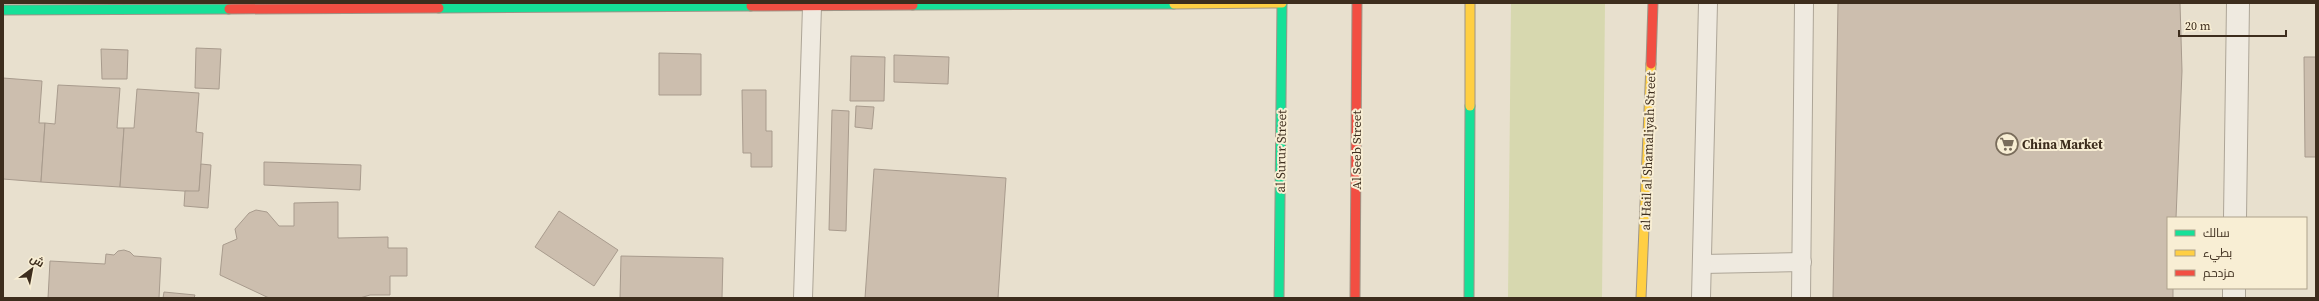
<svg xmlns="http://www.w3.org/2000/svg" width="2319" height="301" font-family="'Source Serif 4',Cairo,serif">
  <style>
    .green { fill: #d7d8af }
    .building { fill: #ccbeae; stroke: #a89b8d }
    .lines { fill: none; stroke-linecap: round; stroke-linejoin: round }
    .lane-casing { stroke: #ada597; stroke-width: 20 }
    .street-casing { stroke: #ada597; stroke-width: 24 }
    .fast-casing { stroke: #9d9486; stroke-width: 11 }
    .slow-casing { stroke: #9d9486; stroke-width: 11 }
    .jam-casing { stroke: #9d9486; stroke-width: 11 }
    .lane { stroke: #efeae0; stroke-width: 18 }
    .street { stroke: #efeae0; stroke-width: 22 }
    .fast { stroke: #16e098; stroke-width: 9 }
    .slow { stroke: #ffcf43; stroke-width: 9 }
    .jam { stroke: #f24e42; stroke-width: 9 }
    .labels { text-anchor: middle; dominant-baseline: central; stroke-width: 4; stroke-linejoin: round; paint-order: stroke }
    .poi-label { font-size: 13px; font-weight: bold; fill: #3d2d1d; stroke: #f8eed4; text-anchor: start }
    .street-label { font-size: 13px; fill: #3d2d1d; stroke: #f8eed4 }
  </style>
  <rect width="100%" height="100%" fill="#e8e0ce"/>
  <path class="green" d="M1511 3H1605L1602 298H1508Z"/>
  <g class="building">
    <path d="M1838 3H2180L2182 71 2176 218H2168V288H2173V298H1833Z"/>
    <path d="M196 48 221 49 219 89 195 88Z"/>
    <path d="M101 49 128 50 127 79H102Z"/>
    <path d="M659 53 701 54V95H659Z"/>
    <path d="M894 55 949 57 948 84 894 82Z"/>
    <path d="M851 56 885 57 884 101H850Z"/>
    <path d="M2304 57H2316V157H2305Z"/>
    <path d="M3 78 42 81 39 123H45L41 182 3 179Z"/>
    <path d="M58 85 120 88 117 128H124L120 187 41 182 45 123 55 124Z"/>
    <path d="M137 89 199 93 196 132 203 133 199 192 120 187 124 128H134Z"/>
    <path d="M742 90H766V131H772V167H751V153H743Z"/>
    <path d="M856 106 874 107 872 129 855 127Z"/>
    <path d="M832 110 849 111 846 231 829 230Z"/>
    <path d="M264 162 361 165 360 190 264 185Z"/>
    <path d="M201 164 211 165 208 208 184 206 185 191H199Z"/>
    <path d="M874 169 1006 178 998 298H865Z"/>
    <path d="M338 202V238L388 237V248H407V276H390V295H370L360 298H269L220 275 223 245 237 239 235 229 249 213 256 210 267 212 279 226H294V203Z"/>
    <path d="M559 211 618 250 594 286 535 247Z"/>
    <path d="M124 250 130 252 134 256 161 258 159 298H48L50 261 105 264 106 254 114 255 118 251Z"/>
    <path d="M621 256 723 258 722 298H620Z"/>
    <path d="M164 292 195 295 194 298H163Z"/>
  </g>
  <g class="lines">
    <g class="lane-casing">
      <g id="lane">
        <path d="M1702 264 1802 262"/>
        <path d="M803 298 812 6"/>
        <path d="M1701 298 1708 3"/>
        <path d="M1801 298 1804 3"/>
      </g>
    </g>
    <g class="street-casing">
      <g id="street">
        <path d="M2235 218 2238 3"/>
        <path d="M2234 298V288"/>
      </g>
    </g>
    <g class="fast-casing">
      <g id="fast">
        <path d="M913 5 1174 4"/>
        <path d="M439 8 751 6"/>
        <path d="M3 10 229 9"/>
        <path d="M1279 298 1282 3"/>
        <path d="M1469 298 1470 106"/>
      </g>
    </g>
    <g class="slow-casing">
      <g id="slow">
        <path d="M1174 4 1282 3"/>
        <path d="M1470 106V3"/>
        <path d="M1641 298 1651 64"/>
      </g>
    </g>
    <g class="jam-casing">
      <g id="jam">
        <path d="M751 6 913 5"/>
        <path d="M229 9 439 8"/>
        <path d="M1651 64 1653 3"/>
        <path d="M1355 298 1357 3"/>
      </g>
    </g>
    <use href="#lane" class="lane"/>
    <use href="#street" class="street"/>
    <use href="#fast" class="fast"/>
    <use href="#slow" class="slow"/>
    <use href="#jam" class="jam"/>
  </g>
  <defs>
    <g id="supermarket-ring" transform="scale(1.15)"><circle r="9.5" fill="#f8eed4" stroke="#796c5b" stroke-width="1.5"/><path d="M-6-5.5h2.5l.6 2H6L4.5 2H-2.5L-4.4-4H-6ZM-1.5 3.2a1.3 1.3 0 1 0 .1 0ZM3 3.2a1.3 1.3 0 1 0 .1 0Z" fill="#796c5b"/></g>
  </defs>
  <g fill-rule="evenodd">
    <use href="#supermarket-ring" x="2007" y="144"/>
  </g>
  <g class="labels">
    <g class="poi-label">
      <text x="2022" y="144">China Market</text>
    </g>
    <g class="street-label">
      <text transform="translate(1356 150) rotate(-90)">Al Seeb Street</text>
      <text transform="translate(1281 151) rotate(-89)">al Surur Street</text>
      <text transform="translate(1648 151) rotate(-88)">al Hail al Shamaliyah Street</text>
    </g>
  </g>
  <rect width="2319" height="301" fill="none" stroke="#3d2d1d" stroke-width="8"/>
  <rect x="2167" y="217" width="140" height="72" fill="#f8eed4" stroke="#ada18b"/>
  <rect x="2175" y="230" width="20" height="6" fill="#16e098" stroke="#ada18b"/>
  <text x="2203" y="237" font-size="12" fill="#3d2d1d">سالك</text>
  <rect x="2175" y="250" width="20" height="6" fill="#ffcf43" stroke="#ada18b"/>
  <text x="2203" y="257" font-size="12" fill="#3d2d1d">بطيء</text>
  <rect x="2175" y="270" width="20" height="6" fill="#f24e42" stroke="#ada18b"/>
  <text x="2203" y="277" font-size="12" fill="#3d2d1d">مزدحم</text>
  <g transform="translate(32 269) rotate(32)" stroke="#f8eed4" stroke-width="3" paint-order="stroke">
  <path d="M0-3L7 15L0 10L-7 15Z" fill="#3d2d1d"/>
  <text y="-6" font-size="11" font-weight="bold" text-anchor="middle" fill="#3d2d1d">ش</text>
  </g>
  <path d="M2179 30v6h107v-6" fill="none" stroke="#3d2d1d" stroke-width="2"/>
  <text x="2185" y="30" font-size="12" fill="#3d2d1d" stroke="#f8eed4" stroke-width="3" paint-order="stroke">20 m</text>
</svg>
